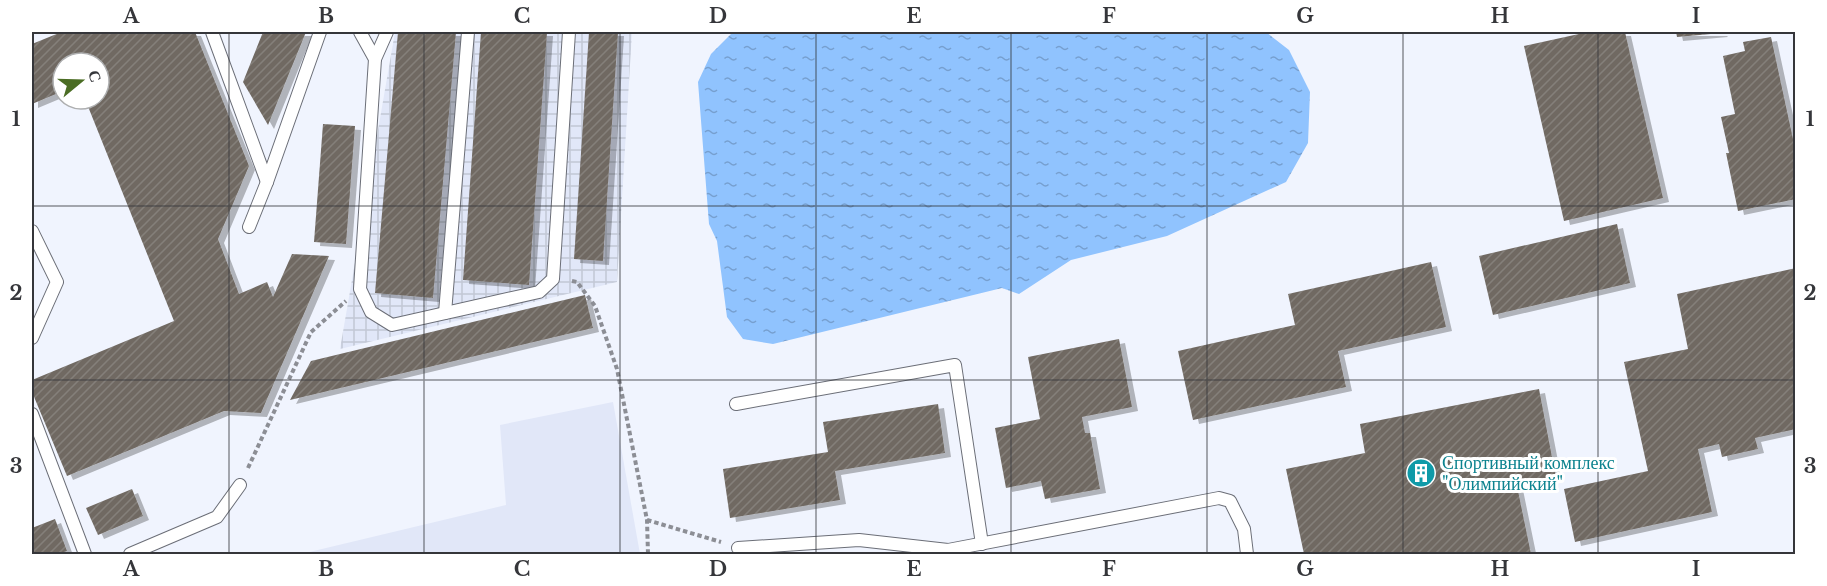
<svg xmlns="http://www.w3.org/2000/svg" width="1827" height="586" font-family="'Libre Baskerville',serif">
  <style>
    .industrial { fill: url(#industrial-grid) }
    .built { fill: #e1e7f8 }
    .water { fill: url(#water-ripples) }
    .building { fill: url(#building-hatch); filter: url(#shadow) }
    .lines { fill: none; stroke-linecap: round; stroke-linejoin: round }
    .service-casing { stroke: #6b6e77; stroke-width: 14 }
    .path { stroke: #8c8e95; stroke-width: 4; stroke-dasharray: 4.5 3; stroke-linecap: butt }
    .service { stroke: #fff; stroke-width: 12 }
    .grid { fill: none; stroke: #35363a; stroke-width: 1.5; stroke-opacity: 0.55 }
    .labels { text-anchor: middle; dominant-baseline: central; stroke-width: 6; stroke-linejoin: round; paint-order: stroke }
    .culture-label { font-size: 18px; fill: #0d838f; stroke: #fff; text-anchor: start }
    .neatline { fill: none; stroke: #35363a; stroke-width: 2 }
    .grid-label { font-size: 20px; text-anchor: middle; font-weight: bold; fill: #35363a }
  </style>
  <defs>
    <pattern id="industrial-grid" width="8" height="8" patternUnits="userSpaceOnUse" patternTransform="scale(1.5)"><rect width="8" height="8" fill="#e1e7f8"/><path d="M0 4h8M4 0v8" fill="none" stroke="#c2c7d5"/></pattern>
    <pattern id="water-ripples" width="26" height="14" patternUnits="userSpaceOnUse" patternTransform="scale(1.5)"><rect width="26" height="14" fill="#90c3fe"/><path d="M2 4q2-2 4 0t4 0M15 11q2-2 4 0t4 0" fill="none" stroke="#769fcf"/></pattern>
    <pattern id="building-hatch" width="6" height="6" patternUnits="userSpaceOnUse" patternTransform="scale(1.5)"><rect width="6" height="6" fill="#706962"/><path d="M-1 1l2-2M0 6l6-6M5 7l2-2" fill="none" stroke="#84807a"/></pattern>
    <filter id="shadow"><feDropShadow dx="6" dy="4" stdDeviation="0" flood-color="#0004"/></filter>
  </defs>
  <rect width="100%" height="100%" fill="#f0f4fe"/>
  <path class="industrial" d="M395 32H632L617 282 340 349Z"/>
  <path class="built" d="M613 402 640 554H301L506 505 500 425Z"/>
  <path class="water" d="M733 32H1266L1289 50 1310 92 1308 143 1286 182 1167 236 1071 260 1019 294 1002 288 773 344 743 339 727 317 717 241 709 224 698 82 711 54Z"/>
  <g class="building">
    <path d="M59 32H195L249 166 218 239 239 294 267 282 273 297 292 254 329 256 261 413 224 411 67 476 32 392V380L174 321 85 99H99V63H63V91L32 104V44L59 33Z"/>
    <path d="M263 32H306L268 125 243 82Z"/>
    <path d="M398 32H456L433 298 375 293Z"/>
    <path d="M481 32H547L529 285 463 280Z"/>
    <path d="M589 32H618L603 261 574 259Z"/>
    <path d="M1588 32H1625L1663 198 1564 221 1524 46Z"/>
    <path d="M1676 32H1721L1722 33 1677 37Z"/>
    <path d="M1771 37 1793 139H1796V199L1738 211 1726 153H1729L1721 117 1735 114 1723 56 1745 51 1743 42Z"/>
    <path d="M323 124 355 126 346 244 314 242Z"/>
    <path d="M1617 224 1630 283 1493 315 1479 256Z"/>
    <path d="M1431 262 1446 327 1338 351 1346 387 1193 420 1178 351 1295 325 1288 294Z"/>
    <path d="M1796 268V429L1755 438 1758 449 1722 457 1719 444 1698 449 1712 512 1575 542 1564 489 1648 471 1624 362 1688 349 1677 294Z"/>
    <path d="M585 295 593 328 290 400 311 361Z"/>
    <path d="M1119 339 1132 407 1082 417 1085 433H1090L1100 489 1045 499 1041 481 1006 488 995 428 1040 419 1028 357Z"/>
    <path d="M1539 389 1556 478 1517 486 1531 554H1304L1286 469 1365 453 1360 424Z"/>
    <path d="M938 404 945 453 835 471 840 500 730 518 723 469 828 452 823 422Z"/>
    <path d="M132 489 143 516 98 535 86 508Z"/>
    <path d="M55 519 67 551 58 554H32V528Z"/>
  </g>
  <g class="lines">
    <g class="service-casing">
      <g id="service">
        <path d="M212 32 267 182"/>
        <path d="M360 32 375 59 360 289 371 312 392 325 539 292 553 279 569 32"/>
        <path d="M375 59 387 32"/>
        <path d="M249 227 267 182 320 32"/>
        <path d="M32 231 57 282 32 338"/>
        <path d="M445 313 468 32"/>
        <path d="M736 404 955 365 982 544"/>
        <path d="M32 414 85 554"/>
        <path d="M738 548 859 540 948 550"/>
        <path d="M130 554 217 517 240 485"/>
        <path d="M949 554 948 550 1219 498 1230 501 1244 529 1247 554"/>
      </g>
    </g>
    <g class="path">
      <path d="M572 281 577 282 595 306 617 369 647 520 648 554"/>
      <path d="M248 468 311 332 346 301"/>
      <path d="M647 520 721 542"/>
    </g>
    <use href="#service" class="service"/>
  </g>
  <path class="grid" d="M229 32V554M424 32V554M620 32V554M816 32V554M1011 32V554M1207 32V554M1403 32V554M1598 32V554M32 206H1796M32 380H1796"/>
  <defs>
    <g id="building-disc" transform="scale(1.5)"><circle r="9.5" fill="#0f9aa8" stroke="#fff"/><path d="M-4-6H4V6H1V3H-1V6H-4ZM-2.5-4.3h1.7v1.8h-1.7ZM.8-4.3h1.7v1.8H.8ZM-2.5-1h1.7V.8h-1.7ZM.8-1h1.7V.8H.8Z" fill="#fff"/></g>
  </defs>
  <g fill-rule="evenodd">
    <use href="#building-disc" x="1421" y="473"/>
  </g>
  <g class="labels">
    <g class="culture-label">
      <text x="1442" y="463">Спортивный комплекс<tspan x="1442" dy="21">"Олимпийский"</tspan></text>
    </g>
  </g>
  <rect width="1827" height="586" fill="none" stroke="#ffffff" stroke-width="66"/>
  <g transform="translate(81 81) rotate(71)"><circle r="28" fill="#ffffff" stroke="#aeafb0" stroke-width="1.5"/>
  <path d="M0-4.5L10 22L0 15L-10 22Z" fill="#4b6d24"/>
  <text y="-9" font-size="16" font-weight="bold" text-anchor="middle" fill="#35363a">С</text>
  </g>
  <rect x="33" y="33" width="1761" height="520" class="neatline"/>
  <g class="grid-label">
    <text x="131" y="23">A</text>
    <text x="326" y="23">B</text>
    <text x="522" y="23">C</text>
    <text x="718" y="23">D</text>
    <text x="914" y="23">E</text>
    <text x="1109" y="23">F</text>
    <text x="1305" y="23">G</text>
    <text x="1500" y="23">H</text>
    <text x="1696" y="23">I</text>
    <text x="16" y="126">1</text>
    <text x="1810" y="126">1</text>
    <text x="16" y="300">2</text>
    <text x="1810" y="300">2</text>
    <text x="16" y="473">3</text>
    <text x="1810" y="473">3</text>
    <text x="131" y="576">A</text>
    <text x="326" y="576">B</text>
    <text x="522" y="576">C</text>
    <text x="718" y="576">D</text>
    <text x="914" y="576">E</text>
    <text x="1109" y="576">F</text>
    <text x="1305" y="576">G</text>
    <text x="1500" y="576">H</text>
    <text x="1696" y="576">I</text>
  </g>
</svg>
